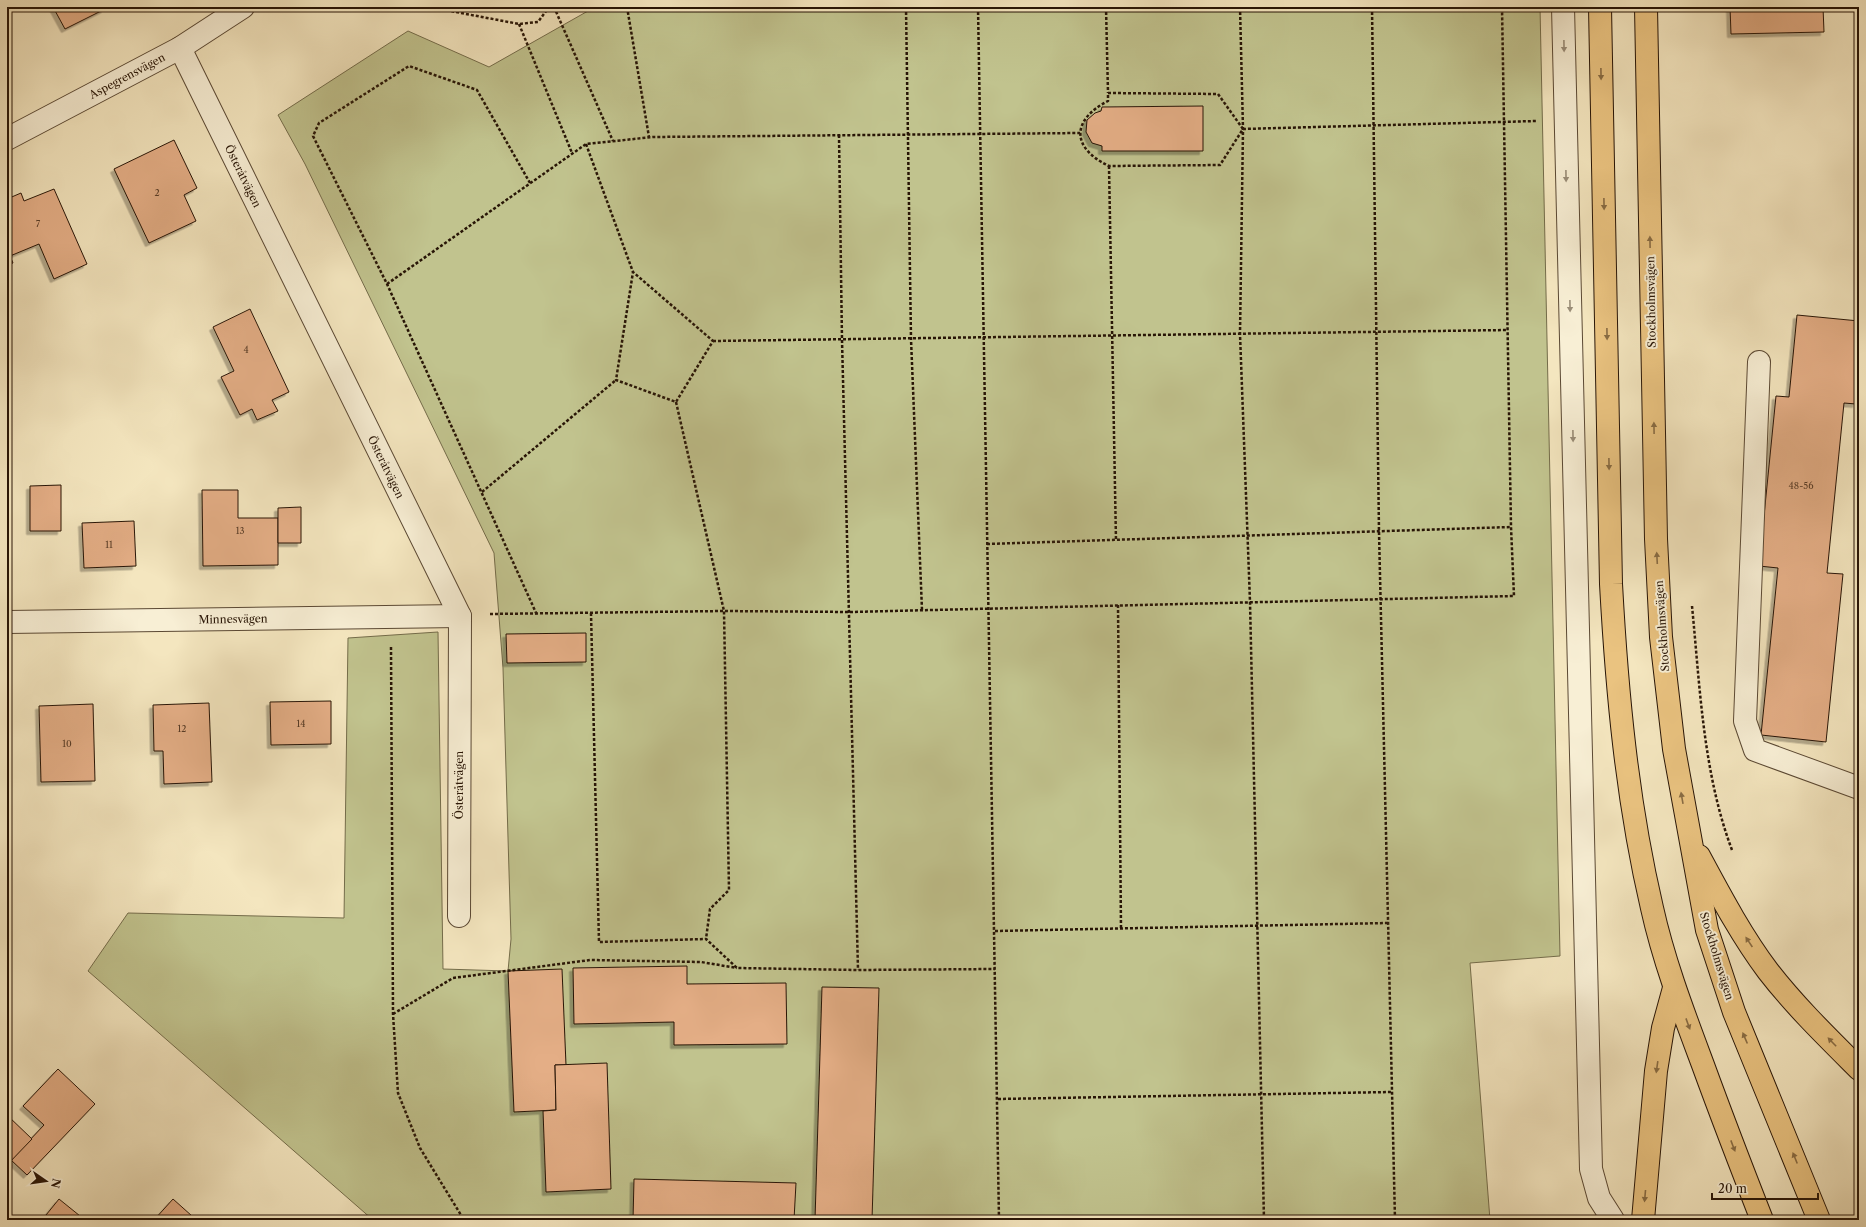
<svg xmlns="http://www.w3.org/2000/svg" width="1866" height="1227" font-family="'Libre Caslon Text',serif">
  <style>
    .green { fill: #c1c38e; stroke: #746c4a }
    .building { fill: #e4ae86; stroke: #281506; filter: url(#shadow) }
    .lines { fill: none; stroke-linecap: round; stroke-linejoin: round }
    .minor-casing { stroke: #5b4934; stroke-width: 24 }
    .major-casing { stroke: #281506; stroke-width: 24 }
    .path { stroke: #281506; stroke-width: 2.5; stroke-dasharray: 3 2; stroke-linecap: butt }
    .minor { stroke: #f8efd5; stroke-width: 22 }
    .major { stroke: #eac380; stroke-width: 22 }
    .oneway { fill: #9a8d78 }
    .oneway2 { fill: #896c43 }
    .labels { text-anchor: middle; dominant-baseline: central; stroke-width: 4; stroke-linejoin: round; paint-order: stroke }
    .number-label { font-size: 9px; fill: #573b26 }
    .street-label { font-size: 11px; fill: #281506; stroke: #f8efd5 }
  </style>
  <defs>
    <filter id="shadow"><feDropShadow dx="-3.5" dy="3.5" stdDeviation="0" flood-color="#0004"/></filter>
  </defs>
  <rect width="100%" height="100%" fill="#f4e6bf"/>
  <filter id="stains"><feTurbulence type="fractalNoise" baseFrequency=".005" numOctaves="4"/><feColorMatrix values="0 0 0 0 .2 0 0 0 0 .09 0 0 0 0 .02 0 0 0 .5 -.17"/></filter>
  <radialGradient id="worn" r=".72"><stop offset=".6" stop-color="#630" stop-opacity="0"/><stop offset="1" stop-color="#630" stop-opacity=".3"/></radialGradient>
  <path class="green" d="M595 7H1540L1560 956 1470 963 1490 1220H373L88 971 128 913 344 918 348 638 438 632 443 969 508 971 511 939 503 668 494 553 305 164 278 115 408 31 489 67Z"/>
  <g class="building">
    <path d="M53 7H104L105 9 65 29Z"/>
    <path d="M1730 7H1823L1824 32 1731 34Z"/>
    <path d="M1203 106V151H1102V146L1092 143 1086 132 1087 120 1095 113 1101 111 1102 107Z"/>
    <path d="M174 140 197 188 184 195 196 221 149 243 114 169Z"/>
    <path d="M54 189 87 264 54 279 39 244 10 256 13 263 7 265V199L21 193 24 201Z"/>
    <path d="M250 309 289 392 272 400 278 411 257 420 252 409 240 415 221 377 234 371 213 327Z"/>
    <path d="M1797 315 1859 321V369L1856 404 1844 403 1827 573 1843 574 1826 742 1761 735 1778 568 1759 566 1776 396 1789 397Z"/>
    <path d="M61 485V531H30V486Z"/>
    <path d="M202 490H238V518H278V565L203 566Z"/>
    <path d="M301 507V543H278V508Z"/>
    <path d="M134 521 136 566 84 568 82 523Z"/>
    <path d="M586 633V662L507 663 506 634Z"/>
    <path d="M331 701V744L271 745 270 702Z"/>
    <path d="M209 703 212 782 164 784 163 751H154L153 705Z"/>
    <path d="M93 704 95 781 41 782 39 706Z"/>
    <path d="M687 966V984L786 983 787 1044 674 1045V1022L574 1024 573 968Z"/>
    <path d="M562 969 566 1065H555L556 1110 514 1112 508 971Z"/>
    <path d="M822 987 879 988 872 1220H815Z"/>
    <path d="M607 1063 611 1189 546 1192 543 1111 556 1110 555 1065Z"/>
    <path d="M58 1069 95 1104 27 1175 11 1160 44 1125 23 1106Z"/>
    <path d="M7 1115 32 1139 7 1165Z"/>
    <path d="M634 1179 796 1183 794 1220H633Z"/>
    <path d="M59 1199 85 1220H42Z"/>
    <path d="M173 1199 192 1216 188 1220H154Z"/>
  </g>
  <g class="lines">
    <g class="minor-casing">
      <g id="minor">
        <path d="M1563 7 1591 1169 1599 1198 1613 1220"/>
        <path d="M180 48 460 616 459 916"/>
        <path d="M7 139 180 48 243 7"/>
        <path d="M1759 362 1745 721 1755 750 1859 788"/>
        <path d="M7 622 460 616"/>
      </g>
    </g>
    <g class="major-casing">
      <g id="major">
        <path d="M1600 7 1611 584C1617 693 1627 801 1652 908 1664 962 1684 1014 1703 1065 1722 1117 1742 1169 1762 1220"/>
        <path d="M1646 7 1656 539 1661 637 1674 749 1707 930 1734 1012 1819 1220"/>
        <path d="M1699 856C1720 895 1741 935 1768 971 1795 1006 1828 1038 1859 1069"/>
        <path d="M1643 1220 1656 1071 1663 1028 1674 988"/>
      </g>
    </g>
    <g class="path">
      <path d="M437 7 440 9 519 24 538 22 549 7"/>
      <path d="M554 7 613 141"/>
      <path d="M627 7 649 137"/>
      <path d="M906 7 911 339 922 610"/>
      <path d="M978 7 999 1220"/>
      <path d="M1106 7 1108 93"/>
      <path d="M1240 7 1243 129 1240 334 1250 602 1264 1220"/>
      <path d="M1372 7 1379 532 1395 1220"/>
      <path d="M519 24 572 153"/>
      <path d="M1243 129 1218 94 1108 93V101C1071 120 1071 148 1109 166L1220 165 1243 129 1536 121"/>
      <path d="M839 135 842 340 858 970"/>
      <path d="M586 144 633 272 713 341 676 402 616 380 633 272"/>
      <path d="M1109 166 1116 541"/>
      <path d="M530 183 477 90 409 66 319 123 313 136 387 284 537 615"/>
      <path d="M387 284 586 144 653 137 1080 133"/>
      <path d="M713 341 1508 330"/>
      <path d="M676 402 724 611 729 890 710 909 706 939"/>
      <path d="M482 492 616 380"/>
      <path d="M987 544 1511 527"/>
      <path d="M1118 605 1121 929"/>
      <path d="M1692 606C1700 687 1703 773 1732 850"/>
      <path d="M591 613 599 942 706 939 737 968 858 970 995 969"/>
      <path d="M490 614 724 611 850 612 1514 596 1511 527 1502 7"/>
      <path d="M391 647 393 1014 398 1093 420 1148 464 1220"/>
      <path d="M995 931 1388 923"/>
      <path d="M393 1014 453 978 590 960 701 962 737 968"/>
      <path d="M998 1099 1391 1092"/>
    </g>
    <use href="#minor" class="minor"/>
    <use href="#major" class="major"/>
  </g>
  <defs><path id="oneway-solid" d="M-6-.8H1V-3.2L6.5 0L1 3.2V.8H-6Z"/></defs>
  <g class="oneway">
    <use href="#oneway-solid" transform="translate(1564 46) rotate(89)"/>
    <use href="#oneway-solid" transform="translate(1566 176) rotate(89)"/>
    <use href="#oneway-solid" transform="translate(1570 306) rotate(89)"/>
    <use href="#oneway-solid" transform="translate(1573 436) rotate(89)"/>
  </g>
  <g class="oneway2">
    <use href="#oneway-solid" transform="translate(1601 74) rotate(89)"/>
    <use href="#oneway-solid" transform="translate(1604 204) rotate(89)"/>
    <use href="#oneway-solid" transform="translate(1650 242) rotate(-91)"/>
    <use href="#oneway-solid" transform="translate(1607 334) rotate(89)"/>
    <use href="#oneway-solid" transform="translate(1654 428) rotate(-91)"/>
    <use href="#oneway-solid" transform="translate(1609 464) rotate(89)"/>
    <use href="#oneway-solid" transform="translate(1657 558) rotate(-93)"/>
    <use href="#oneway-solid" transform="translate(1682 798) rotate(-100)"/>
    <use href="#oneway-solid" transform="translate(1749 942) rotate(-124)"/>
    <use href="#oneway-solid" transform="translate(1688 1024) rotate(70)"/>
    <use href="#oneway-solid" transform="translate(1745 1038) rotate(-113)"/>
    <use href="#oneway-solid" transform="translate(1832 1042) rotate(-134)"/>
    <use href="#oneway-solid" transform="translate(1657 1067) rotate(98)"/>
    <use href="#oneway-solid" transform="translate(1733 1146) rotate(69)"/>
    <use href="#oneway-solid" transform="translate(1795 1158) rotate(-112)"/>
    <use href="#oneway-solid" transform="translate(1645 1196) rotate(95)"/>
  </g>
  <g class="labels">
    <g class="number-label">
      <text x="157" y="192">2</text>
      <text x="38" y="223">7</text>
      <text x="246" y="349">4</text>
      <text x="1801" y="485">48-56</text>
      <text x="240" y="530">13</text>
      <text x="109" y="544">11</text>
      <text x="301" y="723">14</text>
      <text x="182" y="728">12</text>
      <text x="67" y="743">10</text>
    </g>
    <g class="street-label">
      <text transform="translate(127 76) rotate(-28)">Aspegrensvägen</text>
      <text transform="translate(243 176) rotate(64)">Österåtvägen</text>
      <text transform="translate(1651 302) rotate(-91)">Stockholmsvägen</text>
      <text transform="translate(386 467) rotate(64)">Österåtvägen</text>
      <text transform="translate(233 619) rotate(-1)">Minnesvägen</text>
      <text transform="translate(1662 626) rotate(-94)">Stockholmsvägen</text>
      <text transform="translate(459 785) rotate(-90)">Österåtvägen</text>
      <text transform="translate(1717 956) rotate(73)">Stockholmsvägen</text>
    </g>
  </g>
  <rect width="1866" height="1227" fill="none" stroke="#f4e6bf" stroke-width="24"/>
  <rect x="8" y="8" width="1850" height="1211" fill="none" stroke="#281506" stroke-width="2"/>
  <rect x="12" y="12" width="1842" height="1203" fill="none" stroke="#281506"/>
  <g transform="translate(46 1181) rotate(103)" stroke="#f8efd5" stroke-width="3" paint-order="stroke">
  <path d="M0-3L7 15L0 10L-7 15Z" fill="#281506"/>
  <text y="-6" font-size="11" font-weight="bold" text-anchor="middle" fill="#281506">N</text>
  </g>
  <path d="M1712 1193v6h106v-6" fill="none" stroke="#281506" stroke-width="2"/>
  <text x="1718" y="1193" font-size="12" fill="#281506" stroke="#f8efd5" stroke-width="3" paint-order="stroke">20 m</text>
  <rect width="100%" height="100%" filter="url(#stains)"/>
  <rect width="100%" height="100%" fill="url(#worn)"/>
</svg>
